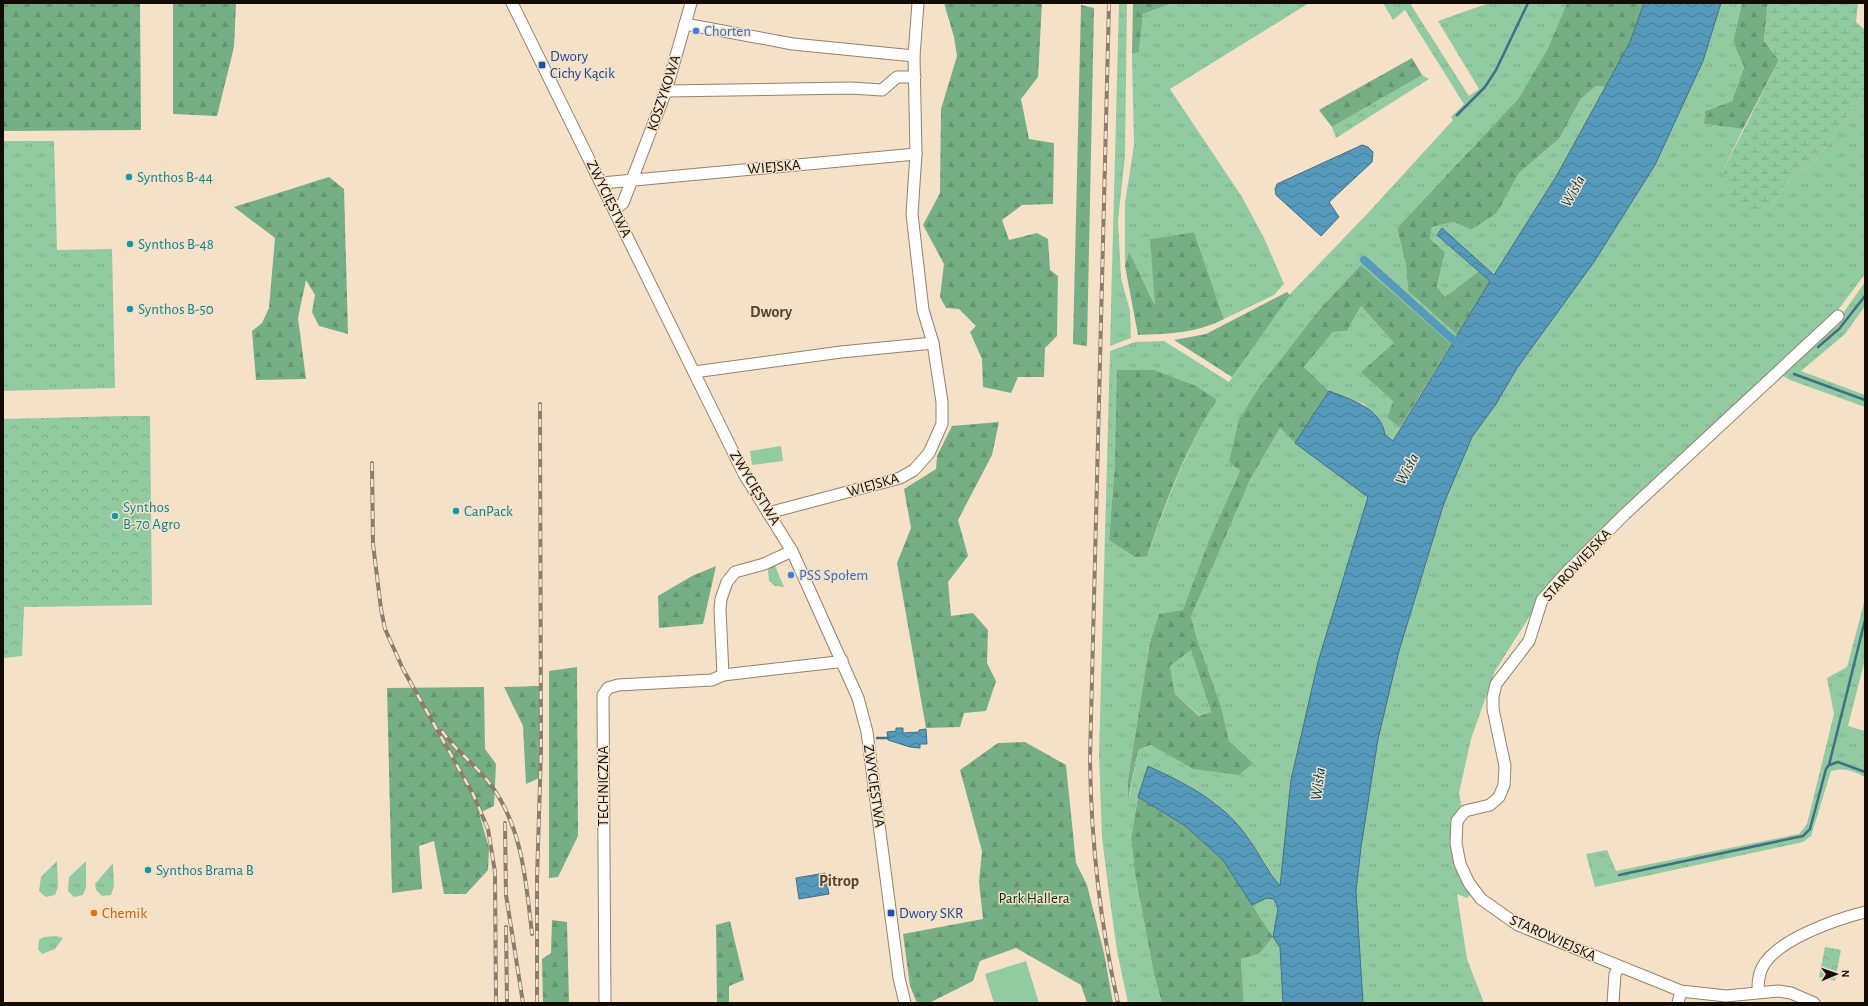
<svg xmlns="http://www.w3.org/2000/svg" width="1868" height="1006" font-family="'Alegreya Sans',sans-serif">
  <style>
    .grass { fill: url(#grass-tufts); fill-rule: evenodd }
    .forest { fill: url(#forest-firs); fill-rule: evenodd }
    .wetland { fill: url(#wetland-marsh) }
    .park { fill: url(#park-crowns) }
    .pitch { fill: #92cba1 }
    .water { fill: url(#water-waves); stroke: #426f84 }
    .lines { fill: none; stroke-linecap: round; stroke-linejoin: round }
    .stream { stroke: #426f84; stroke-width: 2.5 }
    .canal { stroke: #569abb; stroke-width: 8 }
    .minor-casing { stroke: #93826b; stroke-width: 13 }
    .minor { stroke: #fff; stroke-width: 11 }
    .rail-casing { stroke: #8b7e6d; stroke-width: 4 }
    .rail { stroke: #f4e1c8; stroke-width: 2.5; stroke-dasharray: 8; stroke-linecap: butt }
    .shop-dot { fill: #3f7fe0; stroke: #f4e1c8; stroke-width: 1.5 }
    .transit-dot { fill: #1a4fb4; stroke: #f4e1c8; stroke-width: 1.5 }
    .culture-dot { fill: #0f9aa8; stroke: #f4e1c8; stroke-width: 1.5 }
    .food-dot { fill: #e8710a; stroke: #f4e1c8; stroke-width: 1.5 }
    .labels { text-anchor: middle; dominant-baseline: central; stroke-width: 3; stroke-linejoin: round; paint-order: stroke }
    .shop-label { font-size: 15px; fill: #366cbe; stroke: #f4e1c8; text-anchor: start }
    .transit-label { font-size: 15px; fill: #164399; stroke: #f4e1c8; text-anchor: start }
    .street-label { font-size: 15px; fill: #120c04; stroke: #f4e1c8 }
    .culture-label { font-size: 15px; fill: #0d838f; stroke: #f4e1c8; text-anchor: start }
    .park-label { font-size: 15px; fill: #043217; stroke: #f4e1c8 }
    .food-label { font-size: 15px; fill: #c56008; stroke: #f4e1c8; text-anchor: start }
    .water-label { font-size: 16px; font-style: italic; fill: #044159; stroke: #f4e1c8 }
    .neighbourhood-label { font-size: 16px; font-weight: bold; fill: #544630; stroke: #f4e1c8 }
  </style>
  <defs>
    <pattern id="grass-tufts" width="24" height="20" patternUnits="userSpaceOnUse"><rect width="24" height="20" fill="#92cba1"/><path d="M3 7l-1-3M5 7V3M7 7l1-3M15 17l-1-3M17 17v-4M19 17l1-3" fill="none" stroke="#7dad89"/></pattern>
    <pattern id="forest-firs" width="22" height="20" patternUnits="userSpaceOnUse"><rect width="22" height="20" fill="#76af85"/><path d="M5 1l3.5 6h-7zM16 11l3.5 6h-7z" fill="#659571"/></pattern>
    <pattern id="wetland-marsh" width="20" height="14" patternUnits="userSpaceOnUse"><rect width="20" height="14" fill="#92cba1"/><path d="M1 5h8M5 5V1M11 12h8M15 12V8" fill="none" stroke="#7dad89"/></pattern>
    <pattern id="park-crowns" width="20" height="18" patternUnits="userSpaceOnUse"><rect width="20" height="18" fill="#92cba1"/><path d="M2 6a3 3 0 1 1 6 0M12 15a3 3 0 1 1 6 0" fill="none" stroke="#7dad89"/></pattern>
    <pattern id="water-waves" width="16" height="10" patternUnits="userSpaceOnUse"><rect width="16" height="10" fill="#569abb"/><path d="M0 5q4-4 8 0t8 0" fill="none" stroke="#467c96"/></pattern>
  </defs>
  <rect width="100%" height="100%" fill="#f4e1c8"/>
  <g class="grass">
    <path d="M1119 3H1127L1125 156 1118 220 1121 278 1130 311 1131 338 1110 346Z"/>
    <path d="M1172 3H1309L1170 89 1242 197 1265 240 1284 284 1274 295 1224 319 1194 232 1150 239 1156 306 1129 253 1125 266V203L1134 145 1132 54 1139 52 1143 14Z"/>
    <path d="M1383 3H1414L1411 5 1469 96 1479 89 1438 21 1489 3H1567L1547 50 1518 99 1397 228 1406 265 1408 291 1457 335 1451 344 1361 266 1318 311 1259 387 1239 419 1230 462 1240 471 1209 540 1183 611 1159 614 1150 642 1128 779 1129 798 1138 750 1152 745 1193 769 1253 763 1229 742 1221 706 1197 639 1191 617 1250 480 1280 428 1295 443 1369 496 1318 662 1291 780 1280 886 1248 837 1216 803 1182 783 1148 766 1138 797 1131 838 1135 874 1154 975 1162 1003H1128L1117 951 1108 886 1102 837 1099 754 1110 351 1135 342 1164 341 1229 382 1252 346 1291 293 1368 213 1453 120 1451 117 1464 104 1405 10 1393 20ZM1217 400C1185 448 1167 503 1147 556L1109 540 1115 462Z"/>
    <path d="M1721 3H1742L1733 42 1744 67 1732 101 1705 111 1704 124 1743 129 1723 171 1769 210 1790 178 1815 162 1865 91V274L1835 314 1540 600 1495 671 1471 739 1459 793 1462 809 1454 827 1473 892 1467 898 1457 894 1467 959 1484 1003H1363L1356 891 1361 847 1378 739 1399 651 1444 503 1472 437 1496 404 1517 368 1594 262 1655 165 1703 61Z"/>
    <path d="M1422 75 1429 79 1336 138 1332 127Z"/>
    <path d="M1596 86 1605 87 1557 175 1494 275 1442 228 1437 234 1479 271 1445 297 1437 288 1445 252 1430 239 1432 227 1454 222 1471 230 1497 213 1519 173 1559 139 1581 99Z"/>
    <path d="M3 141H54L57 250 112 249 115 388 3 391Z"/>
    <path d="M1865 282V306L1845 334 1801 371 1865 395V407L1790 380 1780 374 1841 316Z"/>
    <path d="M1361 306 1394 343 1393 401 1387 418 1400 428 1393 441 1385 435 1364 404 1329 391 1304 367 1333 332 1347 331Z"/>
    <path d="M774 563 784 587 775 586 769 581 768 570Z"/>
    <path d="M1865 599V659L1848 726 1865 731V777C1854 771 1844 767 1831 771L1811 836 1803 842 1595 887 1586 854 1607 850 1616 871 1799 834 1807 824 1834 714 1827 678 1847 667Z"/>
    <path d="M1191 649 1211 712 1200 716 1175 694 1170 666Z"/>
    <path d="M57 861 58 887 55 895 46 897 39 891 41 877Z"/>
    <path d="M86 861V887L83 895 74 897 68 891 69 877Z"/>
    <path d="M113 863 114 886 111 895 102 896 96 890 95 884Z"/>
    <path d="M1268 898 1274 899 1278 909 1273 937 1280 947 1283 1003H1244L1241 959 1259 954 1273 937 1252 905Z"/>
    <path d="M56 936 63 938 55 949 42 954 38 949 39 940 44 937Z"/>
  </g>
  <g class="forest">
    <path d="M3 3H140L141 130 3 131Z"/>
    <path d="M173 3H236L234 47 217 116 173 114Z"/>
    <path d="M944 3H1042L1038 77 1021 99 1029 139 1054 143 1053 204 1022 205 1002 220 1009 240 1037 233 1048 239 1050 270 1058 276 1057 336 1045 348 1044 377H1018L1011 393 983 387 982 359 970 332 976 326 959 309 946 308 940 297 944 264 923 225 940 193 941 109 957 56 954 37Z"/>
    <path d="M1133 3H1172L1143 14 1139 52 1132 54Z"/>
    <path d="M1567 3H1644L1630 42 1605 87 1596 86 1581 99 1559 139 1519 173 1497 213 1471 230 1454 222 1432 227 1430 239 1445 252 1437 287 1445 297 1479 271 1490 281 1457 335 1408 291 1406 265 1397 228 1518 99 1547 50Z"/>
    <path d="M1742 3H1768L1764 41 1779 60 1743 129 1704 124 1705 111 1732 101 1744 67 1733 42Z"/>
    <path d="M1081 5 1094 8 1087 346 1073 344Z"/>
    <path d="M1412 58 1422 75 1332 127 1319 110Z"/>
    <path d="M329 177 344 189 348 334 319 326 312 312 315 295 306 280 298 318 306 379 256 380 252 331 262 323 269 308 275 238 234 207Z"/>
    <path d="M1194 232 1224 319C1197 333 1168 334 1138 335L1125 266 1129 252 1155 305 1150 239Z"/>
    <path d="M1361 265 1451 344 1400 428 1387 418 1393 401 1361 372 1394 343 1361 306 1347 331 1333 332 1304 367 1329 391 1295 443 1280 428 1250 480 1191 617 1197 639 1221 706 1229 741 1253 763 1239 775 1193 769 1151 745 1138 750 1128 800V779L1150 642 1159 614 1183 610 1209 540 1240 471 1229 462 1239 419 1259 387 1318 311ZM1191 650 1211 712 1199 716 1175 694 1170 666Z"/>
    <path d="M1287 292 1290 295 1232 377 1174 340 1206 334Z"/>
    <path d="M1117 370H1154L1196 386 1217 400C1185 448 1166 502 1147 556L1135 557 1109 540 1115 462Z"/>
    <path d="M999 422 992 455 958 520 968 556 948 582 951 616 973 613 988 630 987 663 996 681 986 711 964 713 960 727 926 728 897 563 911 528 904 489 936 469 937 456 952 426Z"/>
    <path d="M716 566 703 624 659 628 658 596 692 576Z"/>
    <path d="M577 667 578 836 558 877 549 878V671Z"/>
    <path d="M539 686V778L526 784 523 726 504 687Z"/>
    <path d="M484 687 485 749 496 764 494 806 479 813 489 848 488 870 466 894H444L434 841 419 846 422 889 392 893 387 688Z"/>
    <path d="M1025 742 1066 765 1076 863 1087 885 1104 953 1113 1003H1087L1081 985 1016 948 980 961 973 981 929 1003H917L910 986 903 934 983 919 979 882 982 851 960 770 998 743Z"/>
    <path d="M1138 797 1184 825 1223 860 1273 937 1259 954 1241 959 1244 1003H1162L1154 975 1135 874 1131 838Z"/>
    <path d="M552 920 567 922 569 1003H543L542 959 551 953Z"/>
    <path d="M730 921 744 980 729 986V1003H717L716 925Z"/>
  </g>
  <path class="wetland" d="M1768 3H1858L1856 22 1865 30V91L1815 162 1790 178 1769 210 1748 211 1734 200 1723 171 1779 60 1764 41Z"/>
  <g class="park">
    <path d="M123 416H150L152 605 24 607 22 656 3 658V419Z"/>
    <path d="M1825 947 1841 950 1835 981 1819 977Z"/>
  </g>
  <g class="pitch">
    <path d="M781 446 783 461 752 465 750 451Z"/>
    <path d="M1026 961 1039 1003H994L985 974Z"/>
  </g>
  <g class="water">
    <path d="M1644 3H1721L1703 61 1655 165 1594 262 1517 368 1496 404 1472 437 1444 503 1399 651 1378 739 1361 847 1356 891 1363 1003H1283L1280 947 1273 937 1278 909 1274 899 1267 898 1252 905 1223 860 1184 825 1138 797 1148 766C1188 785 1222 801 1248 838 1259 853 1268 872 1280 886L1291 780 1318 662 1368 497 1295 443 1329 391C1352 400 1381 408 1385 435L1393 441 1490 281 1437 235 1442 228 1494 275 1557 175 1630 42Z"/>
    <path d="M1362 145 1368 147 1373 152 1372 162 1329 202 1339 217 1321 236 1276 195 1275 189 1277 184Z"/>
    <path d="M896 728H903V733L919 732V730L926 729 927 744H920V748L910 747 888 740 887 732 896 731Z"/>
    <path d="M825 873 829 894 799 899 796 878Z"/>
  </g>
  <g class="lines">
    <g class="stream">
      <path d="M1457 115 1485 87 1496 70 1528 3"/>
      <path d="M1818 347 1839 329 1865 296"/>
      <path d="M1794 374 1865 400"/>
      <path d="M877 738H888"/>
      <path d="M1829 765 1865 620"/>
      <path d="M1619 875 1803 836 1810 829 1826 769 1829 765 1838 762 1865 772"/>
    </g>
    <path class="canal" d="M1364 260 1462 348"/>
    <g class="minor-casing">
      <g id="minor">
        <path d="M512 3 744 474 792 551 858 698 867 732 899 978 905 1003"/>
        <path d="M685 24 793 44 914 56"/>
        <path d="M666 91 851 88 882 90 897 77H915"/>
        <path d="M602 183 916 154"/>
        <path d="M615 209 623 203 625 198 666 91 691 3"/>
        <path d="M694 372 841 352 933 343"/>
        <path d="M768 513 900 478 914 470 929 453 942 424V402L933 343 923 310 912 214 916 154 914 56 918 3"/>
        <path d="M723 675 837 662 842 660"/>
        <path d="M1758 992C1758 984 1758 976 1762 968 1775 940 1837 919 1865 912"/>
        <path d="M605 1003 603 695 608 688 618 685 712 680 723 675 720 609 721 599 727 582 735 572 764 564 792 551"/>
        <path d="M1613 1003 1615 974 1619 967"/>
        <path d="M1678 1003 1681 991"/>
        <path d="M1814 1003 1791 993 1778 991 1726 996 1681 991 1518 925 1481 899 1469 883 1460 864 1456 843 1457 821 1465 811 1490 805 1499 797 1504 785 1505 766 1493 709V697L1496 684 1529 641 1542 600 1565 574 1625 514 1838 316"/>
      </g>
    </g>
    <use href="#minor" class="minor"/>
    <g class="rail-casing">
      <g id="rail">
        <path d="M1109 3 1090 758C1091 841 1100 923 1118 1003"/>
        <path d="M372 463 373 544 381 609 385 629 403 669 473 794 488 829 495 872 496 1003"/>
        <path d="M442 731C456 751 476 765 491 785 523 829 526 882 532 934"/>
        <path d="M505 823 506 895 523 1003"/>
        <path d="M506 927 507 1003"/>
        <path d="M537 1003V879L541 751 540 404"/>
      </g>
    </g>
    <use href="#rail" class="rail"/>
  </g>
  <g class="shop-dot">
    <circle cx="696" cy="31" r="4"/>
    <circle cx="791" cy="575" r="4"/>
  </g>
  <g class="transit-dot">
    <rect x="538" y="61" width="8" height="8" rx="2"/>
    <rect x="887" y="909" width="8" height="8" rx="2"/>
  </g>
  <g class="culture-dot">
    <circle cx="129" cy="177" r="4"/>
    <circle cx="130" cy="244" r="4"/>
    <circle cx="130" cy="309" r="4"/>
    <circle cx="456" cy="511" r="4"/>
    <circle cx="115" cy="516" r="4"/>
    <circle cx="148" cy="870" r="4"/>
  </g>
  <circle class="food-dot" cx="94" cy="913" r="4"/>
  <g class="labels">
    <g class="shop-label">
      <text x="704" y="31">Chorten</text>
      <text x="799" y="575">PSS Społem</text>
    </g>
    <g class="transit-label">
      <text x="550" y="56">Dwory<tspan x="550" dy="17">Cichy Kącik</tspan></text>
      <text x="899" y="913">Dwory SKR</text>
    </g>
    <g class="street-label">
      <text transform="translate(664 93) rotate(-72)">KOSZYKOWA</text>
      <text transform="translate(774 167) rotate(-5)">WIEJSKA</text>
      <text transform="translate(609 199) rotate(64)">ZWYCIĘSTWA</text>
      <text transform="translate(873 485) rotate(-16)">WIEJSKA</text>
      <text transform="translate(755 488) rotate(59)">ZWYCIĘSTWA</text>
      <text transform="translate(1577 565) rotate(-47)">STAROWIEJSKA</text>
      <text transform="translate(603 786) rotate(-90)">TECHNICZNA</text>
      <text transform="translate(874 786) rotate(82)">ZWYCIĘSTWA</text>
      <text transform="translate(1553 938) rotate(24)">STAROWIEJSKA</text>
    </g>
    <g class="culture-label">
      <text x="137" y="177">Synthos B-44</text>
      <text x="138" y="244">Synthos B-48</text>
      <text x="138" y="309">Synthos B-50</text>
      <text x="123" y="507">Synthos<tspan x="123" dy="17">B-70 Agro</tspan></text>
      <text x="464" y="511">CanPack</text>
      <text x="156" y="870">Synthos Brama B</text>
    </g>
    <g class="park-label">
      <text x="1034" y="898">Park Hallera</text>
    </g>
    <g class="food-label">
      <text x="102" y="913">Chemik</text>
    </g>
    <g class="water-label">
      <text transform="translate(1573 191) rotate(-61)">Wisła</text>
      <text transform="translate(1407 469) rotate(-62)">Wisła</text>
      <text transform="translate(1318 784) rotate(-82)">Wisła</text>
    </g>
    <g class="neighbourhood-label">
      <text x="771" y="312">Dwory</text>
      <text x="839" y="881">Pitrop</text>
    </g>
  </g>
  <rect width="1868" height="1006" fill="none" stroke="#120c04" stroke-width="8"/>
  <g transform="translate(1836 974) rotate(88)" stroke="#f4e1c8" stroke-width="3" paint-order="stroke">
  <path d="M0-3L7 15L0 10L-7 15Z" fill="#120c04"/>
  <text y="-6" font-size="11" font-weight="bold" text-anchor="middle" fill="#120c04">N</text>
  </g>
</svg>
